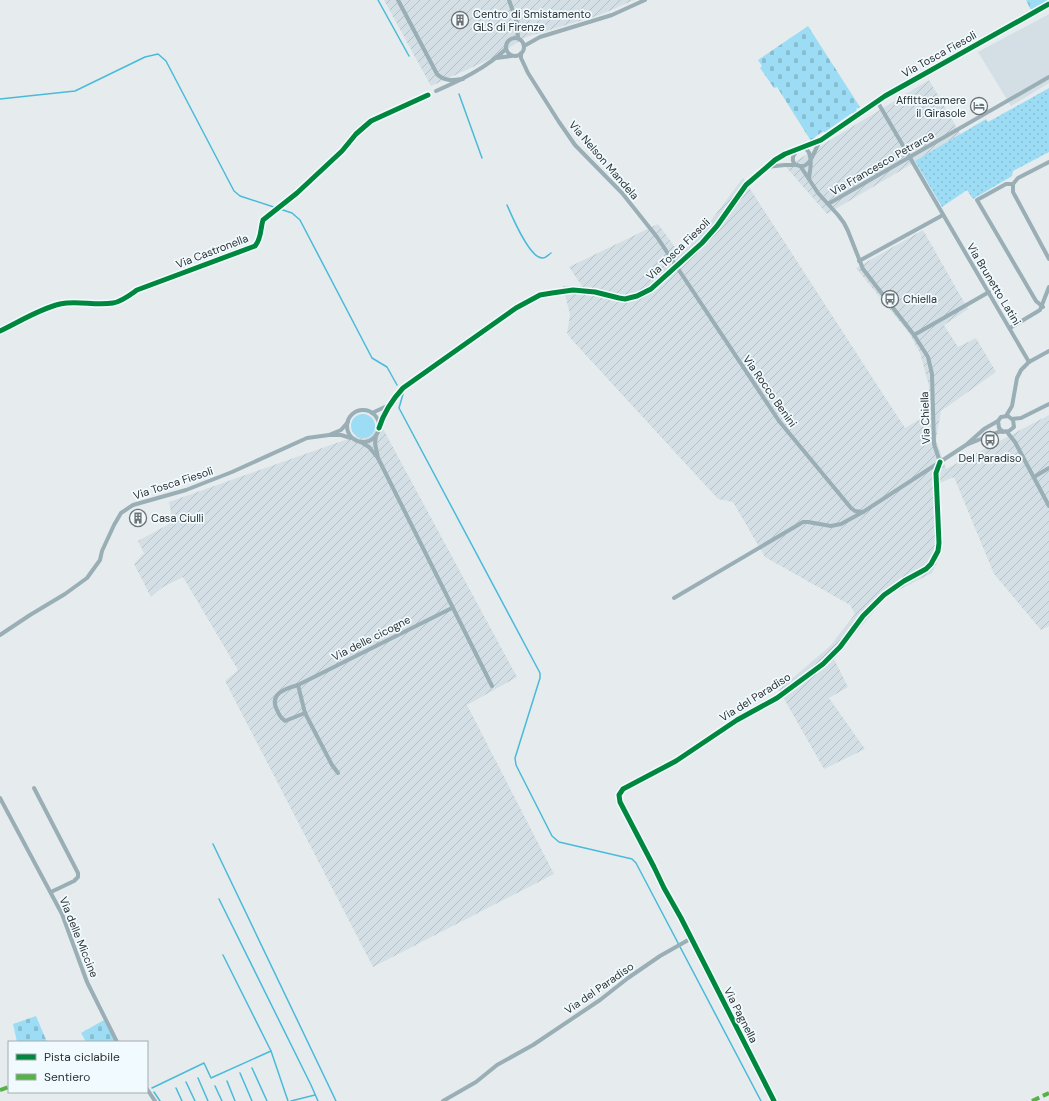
<svg xmlns="http://www.w3.org/2000/svg" width="1049" height="1101" font-family="'DM Sans',sans-serif">
  <style>
    .built { fill: #d3dfe4 }
    .industrial { fill: url(#industrial-furrows) }
    .grass { fill: #9cddf5 }
    .cemetery { fill: url(#cemetery-stones) }
    .park { fill: url(#park-dots) }
    .lines { fill: none; stroke-linecap: round; stroke-linejoin: round }
    .stream { stroke: #49bad9; stroke-width: 1.5 }
    .street { stroke: #9aaeb6; stroke-width: 4 }
    .quiet { stroke: #56b246; stroke-width: 4; stroke-dasharray: 8 4; stroke-linecap: butt }
    .cycleway-casing { stroke: #f1fbff; stroke-width: 8 }
    .cycleway { stroke: #00873e; stroke-width: 5 }
    .labels { text-anchor: middle; dominant-baseline: central; stroke-width: 3.5; stroke-linejoin: round; paint-order: stroke }
    .poi-label { font-size: 11px; fill: #2d3132; stroke: #f1fbff; text-anchor: start }
    .street-label { font-size: 11px; fill: #2d3132; stroke: #f1fbff }
  </style>
  <defs>
    <pattern id="industrial-furrows" width="10" height="10" patternUnits="userSpaceOnUse"><rect width="10" height="10" fill="#d3dfe4"/><path d="M-1 1l2-2M0 10L10 0M9 11l2-2" fill="none" stroke="#b5c0c4"/></pattern>
    <pattern id="cemetery-stones" width="16" height="16" patternUnits="userSpaceOnUse"><rect width="16" height="16" fill="#9cddf5"/><path d="M2 7V4a2 2 0 0 1 4 0v3zM10 15v-3a2 2 0 0 1 4 0v3z" fill="#87bed2"/></pattern>
    <pattern id="park-dots" width="8" height="8" patternUnits="userSpaceOnUse"><rect width="8" height="8" fill="#9cddf5"/><path d="M2 2h.1M6 6h.1" fill="none" stroke="#87bed2" stroke-width="1.8" stroke-linecap="round"/></pattern>
  </defs>
  <rect width="100%" height="100%" fill="#e6ecee"/>
  <path class="built" d="M1049 14V83L1011 106 978 52Z"/>
  <g class="industrial">
    <path d="M384 0H634L600 15 526 37 495 57 431 86Z"/>
    <path d="M929 80 961 135 827 214 786 167Z"/>
    <path d="M743 178 905 428 927 415 929 386 920 353 909 333 856 268 923 230 968 309 944 325 958 347 976 338 996 372 941 411 936 440 946 469 1049 415V626L1041 630 994 574 954 477 940 483 941 554 932 573 887 596 834 659 848 687 829 698 865 749 824 769 779 690 830 646 855 614 850 605 765 557 733 502 718 499 572 340 567 333 570 315 563 286H582L569 267 658 224 680 254 698 238Z"/>
    <path d="M382 427 517 677 467 705 554 874 373 967 225 681 238 670 183 577 163 587 151 597 134 564 144 553 138 541 173 522 169 502Z"/>
  </g>
  <circle class="grass" cx="363" cy="426" r="12"/>
  <g class="cemetery">
    <path d="M1026 0H1048L1031 10Z"/>
    <path d="M808 26 860 107 856 109 857 111 853 114 852 113 825 132H822L815 137V138L811 141 777 87 774 88 760 68 762 66 758 60Z"/>
    <path d="M36 1016 47 1042H17L13 1024Z"/>
    <path d="M104 1020 115 1041 113 1042H86L81 1033Z"/>
  </g>
  <path class="park" d="M1049 88V152L1013 171 1012 176 973 199 967 190 942 207 915 161 986 119 988 122Z"/>
  <g class="lines">
    <g class="stream">
      <path d="M378 0 409 56"/>
      <path d="M459 94 482 158"/>
      <path d="M0 99 75 91 145 57 158 54 166 61 234 191 240 196 292 213 300 220 372 358 387 367 397 385"/>
      <path d="M507 205C512 216 530 260 543 258 546 258 548 255 551 253"/>
      <path d="M403 394 399 408 540 673V678L515 758 516 765 552 836 559 842 632 859 636 863 761 1101"/>
      <path d="M213 844 336 1101"/>
      <path d="M219 899 311 1085 318 1101"/>
      <path d="M223 955 271 1051 288 1101"/>
      <path d="M252 1068 267 1101"/>
      <path d="M240 1073 252 1101"/>
      <path d="M198 1078 208 1101"/>
      <path d="M227 1081 235 1101"/>
      <path d="M186 1082 195 1101"/>
      <path d="M215 1086 222 1101"/>
      <path d="M152 1088 204 1063 211 1078 271 1051"/>
      <path d="M176 1088 182 1101"/>
      <path d="M154 1092 160 1101"/>
      <path d="M291 1101 315 1095"/>
    </g>
    <g class="street">
      <path d="M398 0 437 74C445 82 454 80 463 79"/>
      <path d="M509 0 517 23 518 38"/>
      <circle cx="515" cy="47" r="9"/>
      <path d="M524 46 540 37 612 15 645 0"/>
      <path d="M521 53V58L528 73 559 122 575 145 622 193 657 237 779 421 851 508 855 511 863 512"/>
      <path d="M496 58 511 56"/>
      <path d="M436 91C461 80 486 68 506 49"/>
      <path d="M877 101 1029 362"/>
      <path d="M766 167 785 165H797"/>
      <path d="M801 167 818 193 838 215 844 223 848 231 863 269 914 335 928 357 932 374 934 444 940 462"/>
      <path d="M809 178C810 171 812 162 810 156 805 135 781 163 800 166 811 168 815 148 820 141"/>
      <path d="M1013 184H1006L977 200 1036 301 1043 307"/>
      <path d="M1013 184V192L1049 259"/>
      <path d="M1013 184 1018 178 1049 162"/>
      <path d="M828 204 1049 77"/>
      <path d="M859 261 943 215"/>
      <path d="M1010 328 1040 310 1049 287"/>
      <path d="M0 331C19 322 39 309 60 304 77 300 95 306 113 303 121 302 130 295 137 290L255 246C262 238 260 229 263 220L297 193 342 151 356 134 371 121 428 95"/>
      <path d="M914 335 989 292"/>
      <circle cx="363" cy="426" r="16"/>
      <path d="M372 413 387 406"/>
      <path d="M1006 416 1012 406 1017 378 1021 370 1029 362 1049 351"/>
      <path d="M1012 419 1021 418 1049 404"/>
      <path d="M998 421 999 428 1003 432"/>
      <path d="M348 422 341 430 329 435H341L351 438"/>
      <path d="M379 428C384 412 392 400 403 388L516 308 540 295 552 293 573 290 595 292 619 298 625 299 637 296 651 289 702 243 717 226 746 185 775 160 785 154 821 140 885 96 1049 4"/>
      <path d="M1007 432 1015 442 1049 506"/>
      <path d="M361 442 369 447 378 458 375 443 376 435"/>
      <path d="M378 458 492 686"/>
      <path d="M1034 477 1049 468"/>
      <path d="M674 598 803 522H808L831 526 841 524 863 512 966 445 984 429 998 421 1001 417 1008 416 1013 420 1014 427 1009 431 998 432 966 445"/>
      <path d="M0 635 30 615 65 594 87 578 100 560 102 551 114 525 121 513 133 505 186 490 232 472 307 438 329 435"/>
      <path d="M298 685 305 713 332 765 338 773"/>
      <path d="M305 713 285 721C281 718 279 715 277 710 269 694 284 689 298 685L452 608"/>
      <path d="M34 788 78 873V877L74 881 51 892"/>
      <path d="M0 798 62 914 87 982 117 1042"/>
      <path d="M147 1089 155 1101"/>
      <path d="M443 1101 476 1082 497 1065 533 1045 600 1000 628 978 660 956 690 939"/>
      <path d="M774 1101 681 918 664 888 654 867 620 802 619 795 623 789 676 761 737 720 777 698 823 664 840 647 863 616 884 595 904 581 926 569 931 564 938 551 939 543 936 473 940 462"/>
    </g>
    <g class="quiet">
      <path d="M0 1090 9 1087"/>
      <path d="M1032 1101 1049 1093"/>
    </g>
    <g class="cycleway-casing">
      <g id="cycleway">
        <path d="M0 331C19 322 39 309 60 304 77 300 95 306 113 303 121 302 130 295 137 290L255 246C262 238 260 229 263 220L297 193 342 151 356 134 371 121 428 95"/>
        <path d="M379 428C384 412 392 400 403 388L516 308 540 295 552 293 573 290 595 292 619 298 625 299 637 296 651 289 702 243 717 226 746 185 775 160 785 154 821 140 885 96 1049 4"/>
        <path d="M774 1101 681 918 664 888 654 867 620 802 619 795 623 789 676 761 737 720 777 698 823 664 840 647 863 616 884 595 904 581 926 569 931 564 938 551 939 543 936 473 940 462"/>
      </g>
    </g>
    <use href="#cycleway" class="cycleway"/>
  </g>
  <defs>
    <g id="building-ring" transform="scale(0.9)"><circle r="9.5" fill="#f1fbff" stroke="#6e7274" stroke-width="1.5"/><path d="M-4-6H4V6H1V3H-1V6H-4ZM-2.5-4.3h1.7v1.8h-1.7ZM.8-4.3h1.7v1.8H.8ZM-2.5-1h1.7V.8h-1.7ZM.8-1h1.7V.8H.8Z" fill="#6e7274"/></g>
    <g id="hotel-ring" transform="scale(0.9)"><circle r="9.5" fill="#f1fbff" stroke="#6e7274" stroke-width="1.5"/><path d="M-6-4.5h1.5V1H6V5H4.5V3h-9V5H-6ZM-4 0a1.8 1.8 0 1 1 3.6 0ZM.5 0V-2.5h3Q6-2.5 6 0Z" fill="#6e7274"/></g>
    <g id="bus-ring" transform="scale(0.9)"><circle r="9.5" fill="#f1fbff" stroke="#6e7274" stroke-width="1.5"/><path d="M-5-6H5V4H4V6H2V4H-2V6H-4V4H-5ZM-3.5-4V0h7V-4ZM-3.5 1.2v1.5H-2V1.2ZM2 1.2v1.5H3.5V1.2Z" fill="#6e7274"/></g>
  </defs>
  <g fill-rule="evenodd">
    <use href="#building-ring" x="460" y="20"/>
    <use href="#hotel-ring" x="979" y="106"/>
    <use href="#bus-ring" x="890" y="299"/>
    <use href="#bus-ring" x="990" y="440"/>
    <use href="#building-ring" x="138" y="518"/>
  </g>
  <g class="labels">
    <g class="poi-label">
      <text x="473" y="14">Centro di Smistamento<tspan x="473" dy="13">GLS di Firenze</tspan></text>
      <text x="966" y="100" text-anchor="end">Affittacamere<tspan x="966" dy="13">il Girasole</tspan></text>
      <text x="903" y="299">Chiella</text>
      <text x="990" y="458" text-anchor="middle">Del Paradiso</text>
      <text x="151" y="518">Casa Ciulli</text>
    </g>
    <g class="street-label">
      <text transform="translate(939 54) rotate(-29)">Via Tosca Fiesoli</text>
      <text transform="translate(604 160) rotate(49)">Via Nelson Mandela</text>
      <text transform="translate(882 163) rotate(-30)">Via Francesco Petrarca</text>
      <text transform="translate(678 249) rotate(-44)">Via Tosca Fiesoli</text>
      <text transform="translate(212 251) rotate(-21)">Via Castronella</text>
      <text transform="translate(994 284) rotate(59)">Via Brunetto Latini</text>
      <text transform="translate(770 391) rotate(55)">Via Rocco Benini</text>
      <text transform="translate(925 418) rotate(-92)">Via Chiella</text>
      <text transform="translate(173 483) rotate(-18)">Via Tosca Fiesoli</text>
      <text transform="translate(371 638) rotate(-27)">Via delle cicogne</text>
      <text transform="translate(755 697) rotate(-32)">Via del Paradiso</text>
      <text transform="translate(79 937) rotate(68)">Via delle Miccine</text>
      <text transform="translate(599 988) rotate(-35)">Via del Paradiso</text>
      <text transform="translate(741 1015) rotate(63)">Via Pagnella</text>
    </g>
  </g>
  <rect x="8" y="1041" width="140" height="52" fill="#f1fbff" stroke="#a3aaad"/>
  <rect x="16" y="1054" width="20" height="6" fill="#00873e" stroke="#a3aaad"/>
  <text x="44" y="1061" font-size="12" fill="#2d3132">Pista ciclabile</text>
  <rect x="16" y="1074" width="20" height="6" fill="#56b246" stroke="#a3aaad"/>
  <text x="44" y="1081" font-size="12" fill="#2d3132">Sentiero</text>
</svg>
